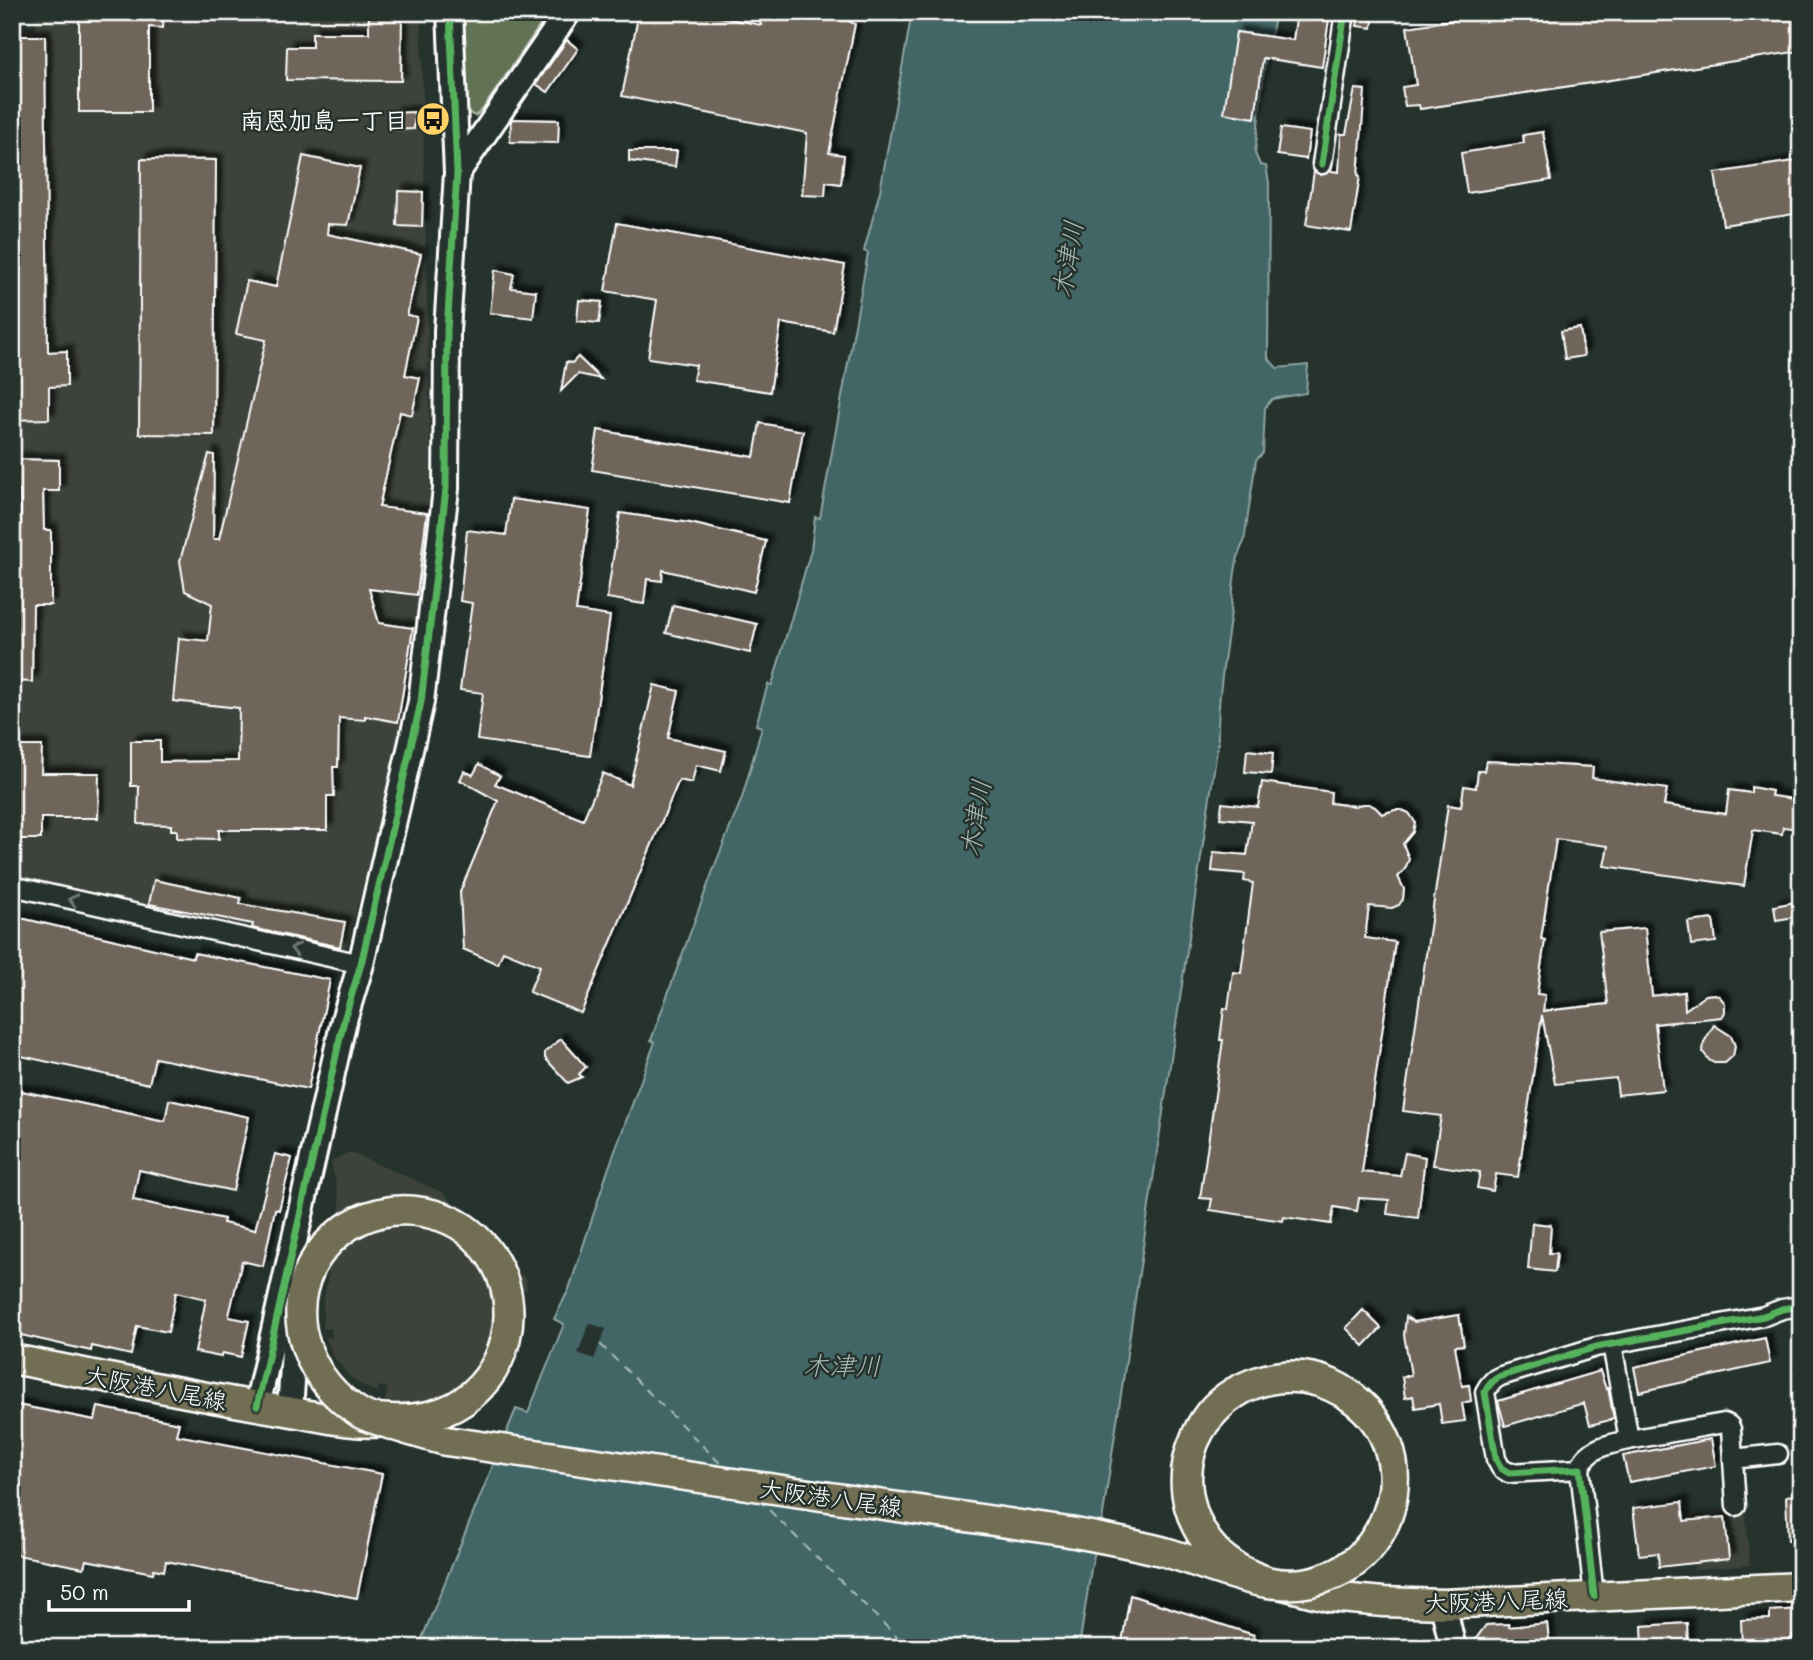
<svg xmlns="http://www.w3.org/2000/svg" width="1813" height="1660" font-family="Mali,'Klee One',sans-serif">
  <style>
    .built { fill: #3c423a }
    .green { fill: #627255; stroke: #b0b8aa; stroke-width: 2 }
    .water { fill: #426666; stroke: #8ea3a3; stroke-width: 2 }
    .pier { fill: #26332d }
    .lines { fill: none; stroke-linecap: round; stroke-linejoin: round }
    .ferry { stroke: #aababa; stroke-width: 2; stroke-dasharray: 9 7; stroke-linecap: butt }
    .building { fill: #70655a; stroke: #fff; stroke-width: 2; filter: url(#shadow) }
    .street-casing { stroke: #fff; stroke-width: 23 }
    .secondary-casing { stroke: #fff; stroke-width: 30 }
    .primary-casing { stroke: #fff; stroke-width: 33 }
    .street { stroke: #26332d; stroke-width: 18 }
    .secondary { stroke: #26332d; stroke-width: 24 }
    .primary { stroke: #726e52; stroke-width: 28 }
    .primary-bridge-casing { stroke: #fff; stroke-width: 33; stroke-linecap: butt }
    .primary-bridge { stroke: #726e52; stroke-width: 28 }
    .cycleway-casing { stroke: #26332d; stroke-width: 11 }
    .cycleway { stroke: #56b35d; stroke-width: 7 }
    .oneway { stroke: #727a76 }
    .labels { text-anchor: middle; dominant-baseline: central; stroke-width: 5; stroke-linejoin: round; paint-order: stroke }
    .poi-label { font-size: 24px; font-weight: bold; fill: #fff; stroke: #26332d; text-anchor: end }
    .street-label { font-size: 24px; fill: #fff; stroke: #26332d }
    .water-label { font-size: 26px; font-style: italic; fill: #aababa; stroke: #26332d }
  </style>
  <defs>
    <filter id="shadow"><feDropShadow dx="6" dy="-6" stdDeviation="2" flood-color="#0009"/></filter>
  </defs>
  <rect width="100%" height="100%" fill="#26332d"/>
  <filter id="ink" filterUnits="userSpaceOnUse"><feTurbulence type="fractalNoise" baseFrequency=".0143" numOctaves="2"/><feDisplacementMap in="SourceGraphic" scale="14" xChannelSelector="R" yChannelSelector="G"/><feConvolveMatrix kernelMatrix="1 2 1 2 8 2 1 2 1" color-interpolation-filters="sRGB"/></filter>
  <g filter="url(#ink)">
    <g class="built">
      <path d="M37 12H418L421 16 431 493 405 728 347 945 342 950 12 880V30H36Z"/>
      <path d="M349 1152 442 1192 526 1280 527 1290 521 1292 524 1321 521 1340 515 1359 506 1376 489 1397 473 1411 441 1428 377 1434 388 1388 380 1386 377 1392 365 1387 350 1377 333 1356 326 1338 332 1337 331 1328 323 1329V1303L339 1219 340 1203 331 1162Z"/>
      <path d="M1745 1509 1750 1565 1694 1570 1689 1514Z"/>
    </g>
    <path class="green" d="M464 12H549L482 110 475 116 467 112 463 102Z"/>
    <path class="water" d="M912 12H1276L1264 71 1255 153 1260 165 1266 166 1269 183 1268 358 1277 368 1308 365 1306 393 1272 399 1265 408 1263 453 1256 460 1244 542C1234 558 1233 592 1231 612 1225 655 1217 699 1218 743L1103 1515 1091 1569 1079 1648H418L516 1409 528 1413 564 1324 554 1319 569 1289 608 1170 655 1042 651 1040 715 865 742 798 762 727 756 725 768 684 772 685 811 550 815 517 820 518 868 253 864 251 880 191Z"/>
    <path class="pier" d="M589 1323 606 1329 594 1359 578 1353Z"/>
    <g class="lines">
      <g class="ferry">
        <path d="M600 1344 726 1469"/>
        <path d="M758 1499 908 1648"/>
      </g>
    </g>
    <g class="building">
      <path d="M79 12H164L163 28 149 27V112H79Z"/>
      <path d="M369 12H402L401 81 286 80 287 47H312V33H369Z"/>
      <path d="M639 12H695L761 25 757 12H816L820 17 832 13 855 24 829 153 844 155 841 184 826 182 825 196 802 195 807 133 622 96Z"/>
      <path d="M1297 12H1330L1322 67 1263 58 1255 118 1224 113 1236 32 1293 40Z"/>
      <path d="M1359 12H1374L1372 28 1357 26Z"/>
      <path d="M1453 12H1801V51L1420 109 1419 105 1405 106 1402 87 1416 85 1407 27 1454 20Z"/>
      <path d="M12 36H45L48 352 67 351V386L49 387V419L12 420Z"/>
      <path d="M567 40 578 49 548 92 536 84Z"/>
      <path d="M1355 89 1365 90 1358 175 1360 176 1351 232 1306 225 1314 171 1321 175 1331 171 1339 172 1341 134H1346Z"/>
      <path d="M414 112V129L393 130V113Z"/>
      <path d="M512 119 559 120 558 143 510 142 511 121Z"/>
      <path d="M1281 128 1310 132 1306 159 1277 155Z"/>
      <path d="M1543 132 1551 180 1467 193 1461 153 1524 143 1523 135Z"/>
      <path d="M629 151H677L675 167 629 161Z"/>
      <path d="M303 156 360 168 348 225 328 224 327 234 421 254 407 315 417 317 405 375 420 378 412 415 400 412 379 507 427 513 417 595 369 589 379 623 413 628 398 722 365 716V720L339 718 338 767H333L334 796H327V830H219V839L177 838V830H171V825L138 824 139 786H131V741H160V762L238 761 239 708 173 701 179 638 208 641 212 604 185 591 180 561 209 454 214 455 213 539H219L266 340 236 334 247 281 276 287Z"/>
      <path d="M141 159 216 160 214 435 139 434Z"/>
      <path d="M1801 160V213L1723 225 1715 173Z"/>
      <path d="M398 191 423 192 422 227 397 226Z"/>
      <path d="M617 223 845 265 833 332 781 323 770 392 693 380 696 365 648 358 657 300 605 291Z"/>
      <path d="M495 270 514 274 511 288 536 291 533 318 490 313Z"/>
      <path d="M579 300 602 302 599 323 577 321Z"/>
      <path d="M1580 328 1584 356 1565 359 1561 331Z"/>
      <path d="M578 357 601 379 578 374 561 391 566 362 572 363Z"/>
      <path d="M760 423 803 431 790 503 592 470 598 430 754 457Z"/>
      <path d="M12 459 59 460V491H43L44 530H51V605H33L32 682 12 681V619H16V530H21L20 491H12Z"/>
      <path d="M511 499 590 510 576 611 610 616 590 756 477 740 483 693 460 690 472 603 460 601 467 530 506 535Z"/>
      <path d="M620 513 690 523 766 541 754 592 663 570 662 581 647 579 644 604 607 598Z"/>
      <path d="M673 605 757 624 750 653 666 633Z"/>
      <path d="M654 685 679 691 668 738 726 751 721 771 696 765 692 783 679 780 581 1013 529 992 540 966 503 951 498 964 463 949 460 892 498 801 460 780 464 771 473 775 479 764 500 776 495 784 583 820 603 773 630 785Z"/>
      <path d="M12 746H42L41 773H99L98 818H41V839H12Z"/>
      <path d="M1247 750 1273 753 1271 774 1245 772Z"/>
      <path d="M1486 761 1593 767 1592 778 1667 789 1664 805 1726 814 1729 790 1751 793V787L1772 791 1771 796 1801 800V829L1783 827 1782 834 1753 830 1744 886 1604 866 1608 846 1556 839 1541 939 1545 940 1537 994 1545 995 1543 1011 1608 1004 1599 932 1645 928 1652 996 1684 992 1685 1010 1706 995 1715 994 1719 996 1725 1003V1012L1722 1017 1655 1024 1663 1090 1618 1095 1616 1078 1555 1084 1542 1015 1518 1177 1496 1174 1493 1191 1477 1188 1480 1172 1433 1165 1441 1116 1403 1111 1448 805 1461 807 1464 786 1476 788 1478 771H1484Z"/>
      <path d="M1262 782 1331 792 1330 803 1355 806 1362 804H1369L1375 807 1382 814 1395 810H1402L1409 813 1415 822 1413 832 1403 844 1409 859 1405 869 1398 877 1404 889 1403 899 1399 905 1392 908 1369 906 1365 938 1395 942 1362 1172 1400 1176 1405 1153 1425 1157 1418 1218 1387 1214 1389 1200 1359 1198 1357 1211 1334 1207 1331 1224 1284 1217 1283 1221 1210 1210 1212 1199 1200 1198 1223 1040H1220L1224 1008 1228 1009 1233 972 1241 973 1253 883 1244 881 1245 874 1212 871 1214 852 1247 855 1252 821 1220 818 1222 803 1258 807Z"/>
      <path d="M154 880 241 898 240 904 345 922 340 947 252 928 253 924 149 904Z"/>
      <path d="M1801 901V916L1776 920 1774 906Z"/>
      <path d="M12 916 193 958 194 953 330 980 308 1089 155 1058 149 1084 12 1054Z"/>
      <path d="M1713 919 1716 942 1691 945 1688 922Z"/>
      <path d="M1714 1025 1731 1036 1735 1046 1733 1056 1725 1063H1714L1709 1060 1703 1052 1704 1042Z"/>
      <path d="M561 1039 586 1067 579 1074 582 1077 568 1083 545 1058V1052Z"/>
      <path d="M12 1089 165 1121 169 1100 249 1117 233 1191 139 1170 133 1200 224 1219 223 1223 255 1230 275 1154 292 1158 279 1210 275 1209 263 1266 242 1261 229 1315V1317L249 1321 241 1357 222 1353 221 1357 195 1352 206 1299 176 1292 168 1332 137 1326 131 1355 92 1346 91 1351 12 1333Z"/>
      <path d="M1532 1223 1551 1225 1549 1253H1557L1555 1272 1528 1269Z"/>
      <path d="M1363 1310 1381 1328 1364 1346 1346 1328Z"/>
      <path d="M1459 1315 1464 1345 1455 1346 1462 1386 1469 1385 1471 1401 1462 1403 1465 1421 1442 1424 1439 1404 1415 1408 1413 1396 1405 1398 1402 1377 1411 1375 1404 1335 1406 1317 1414 1322Z"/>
      <path d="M1765 1338 1770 1363 1639 1392 1634 1367Z"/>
      <path d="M1600 1371 1606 1389 1608 1388 1614 1419 1590 1425 1584 1403 1505 1426 1498 1401Z"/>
      <path d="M12 1404 95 1420 98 1407 179 1423 176 1435 382 1474 357 1598 166 1561 164 1571 154 1569 153 1573 86 1560 84 1568 12 1554Z"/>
      <path d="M1711 1439 1716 1466 1629 1482 1623 1456Z"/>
      <path d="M1801 1494V1541H1788L1786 1496Z"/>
      <path d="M1682 1502 1684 1521 1725 1517 1729 1559 1659 1567 1658 1553 1639 1555 1633 1508Z"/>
      <path d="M1130 1595 1254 1635 1252 1648H1121Z"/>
      <path d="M1801 1609V1635H1792V1648H1742L1741 1620 1770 1619V1611Z"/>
      <path d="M1547 1623 1550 1648H1469L1486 1625 1509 1624V1627Z"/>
      <path d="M1687 1623 1688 1648H1643L1642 1626Z"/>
    </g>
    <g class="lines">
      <g class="street-casing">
        <g id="street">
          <path d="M1322 164 1345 12"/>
          <path d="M12 886 361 964"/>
          <path d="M1629 1440 1724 1423 1729 1425 1731 1429 1736 1506"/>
          <path d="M1733 1459 1778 1454"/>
          <path d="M1580 1469C1586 1448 1609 1444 1629 1440L1612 1344"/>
          <path d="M1594 1596 1580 1469 1509 1473 1501 1468 1496 1459 1485 1392C1489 1384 1493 1379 1501 1376L1596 1347 1764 1316 1782 1309 1801 1306"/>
        </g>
      </g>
      <g class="secondary-casing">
        <g id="secondary">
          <path d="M457 173 568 12"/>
          <path d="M257 1406 344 1020 361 964 421 702 446 489 447 331 457 173 450 12"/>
          <path d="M290 1411 296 1321"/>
          <path d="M1443 1604 1453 1648"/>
        </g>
      </g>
      <g class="primary-casing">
        <g id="primary">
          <path d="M12 1359C101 1376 190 1395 280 1410 314 1415 351 1426 385 1422"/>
          <path d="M1283 1585 1330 1597 1383 1602 1443 1604 1801 1587"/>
        </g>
      </g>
      <use href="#street" class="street"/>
      <use href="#secondary" class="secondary"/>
      <use href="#primary" class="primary"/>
      <g class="primary-bridge-casing">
        <path id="primary-bridge" d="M376 1418C403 1421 430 1419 454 1407 508 1378 525 1306 491 1256 479 1238 462 1224 442 1217 422 1210 401 1208 380 1213 350 1220 325 1240 311 1267 284 1322 311 1383 360 1413 366 1417 374 1419 380 1421 402 1429 424 1435 446 1441L1069 1532C1101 1538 1134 1544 1165 1552 1199 1562 1232 1577 1267 1583 1313 1590 1360 1572 1382 1529 1410 1474 1386 1408 1330 1383 1302 1371 1269 1374 1242 1388 1221 1398 1205 1415 1196 1436 1150 1536 1269 1629 1356 1560 1370 1548 1379 1534 1386 1517 1428 1410 1289 1328 1213 1413 1192 1435 1183 1467 1189 1497 1197 1541 1225 1568 1267 1581"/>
      </g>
      <use href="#primary-bridge" class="primary-bridge"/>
      <g class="cycleway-casing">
        <g id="cycleway">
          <path d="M1322 164 1345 12"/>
          <path d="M257 1406 344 1020 361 964 421 702 446 489 447 331 457 173 450 12"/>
          <path d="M1594 1596 1580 1469 1509 1473 1501 1468 1496 1459 1485 1392C1489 1384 1493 1379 1501 1376L1596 1347 1764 1316 1782 1309 1801 1306"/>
        </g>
      </g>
      <use href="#cycleway" class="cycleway"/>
    </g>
    <defs><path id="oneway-chevron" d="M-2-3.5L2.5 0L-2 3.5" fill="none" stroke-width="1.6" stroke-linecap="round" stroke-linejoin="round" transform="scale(1.75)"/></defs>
    <g class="oneway">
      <use href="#oneway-chevron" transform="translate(73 900) rotate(-167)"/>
      <use href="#oneway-chevron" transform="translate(295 949) rotate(-167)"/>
    </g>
  </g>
  <defs>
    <g id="bus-disc" transform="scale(1.75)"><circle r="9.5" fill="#ffd166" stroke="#26332d"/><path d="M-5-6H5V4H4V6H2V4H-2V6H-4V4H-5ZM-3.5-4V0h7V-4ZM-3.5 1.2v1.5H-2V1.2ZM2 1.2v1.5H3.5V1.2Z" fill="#111"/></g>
  </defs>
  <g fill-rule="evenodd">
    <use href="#bus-disc" x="433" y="119"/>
  </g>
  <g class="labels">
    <g class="poi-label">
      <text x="408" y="119">南恩加島一丁目</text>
    </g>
    <g class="street-label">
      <text transform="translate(156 1387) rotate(11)">大阪港八尾線</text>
      <text transform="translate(831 1497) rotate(8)">大阪港八尾線</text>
      <text transform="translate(1496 1600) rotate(-2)">大阪港八尾線</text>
    </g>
    <g class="water-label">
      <text transform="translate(1067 259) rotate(-81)">木津川</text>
      <text transform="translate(975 818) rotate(-81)">木津川</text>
      <text x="842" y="1365">木津川</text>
    </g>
  </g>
  <rect width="1813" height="1660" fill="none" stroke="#26332d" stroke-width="42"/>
  <rect x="21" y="21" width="1771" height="1618" fill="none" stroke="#fff" stroke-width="2.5" filter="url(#ink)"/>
  <path d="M49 1600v10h140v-10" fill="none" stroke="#ffffff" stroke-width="3.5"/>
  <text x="60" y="1600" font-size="21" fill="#ffffff" stroke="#26332d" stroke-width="5" paint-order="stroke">50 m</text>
</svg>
